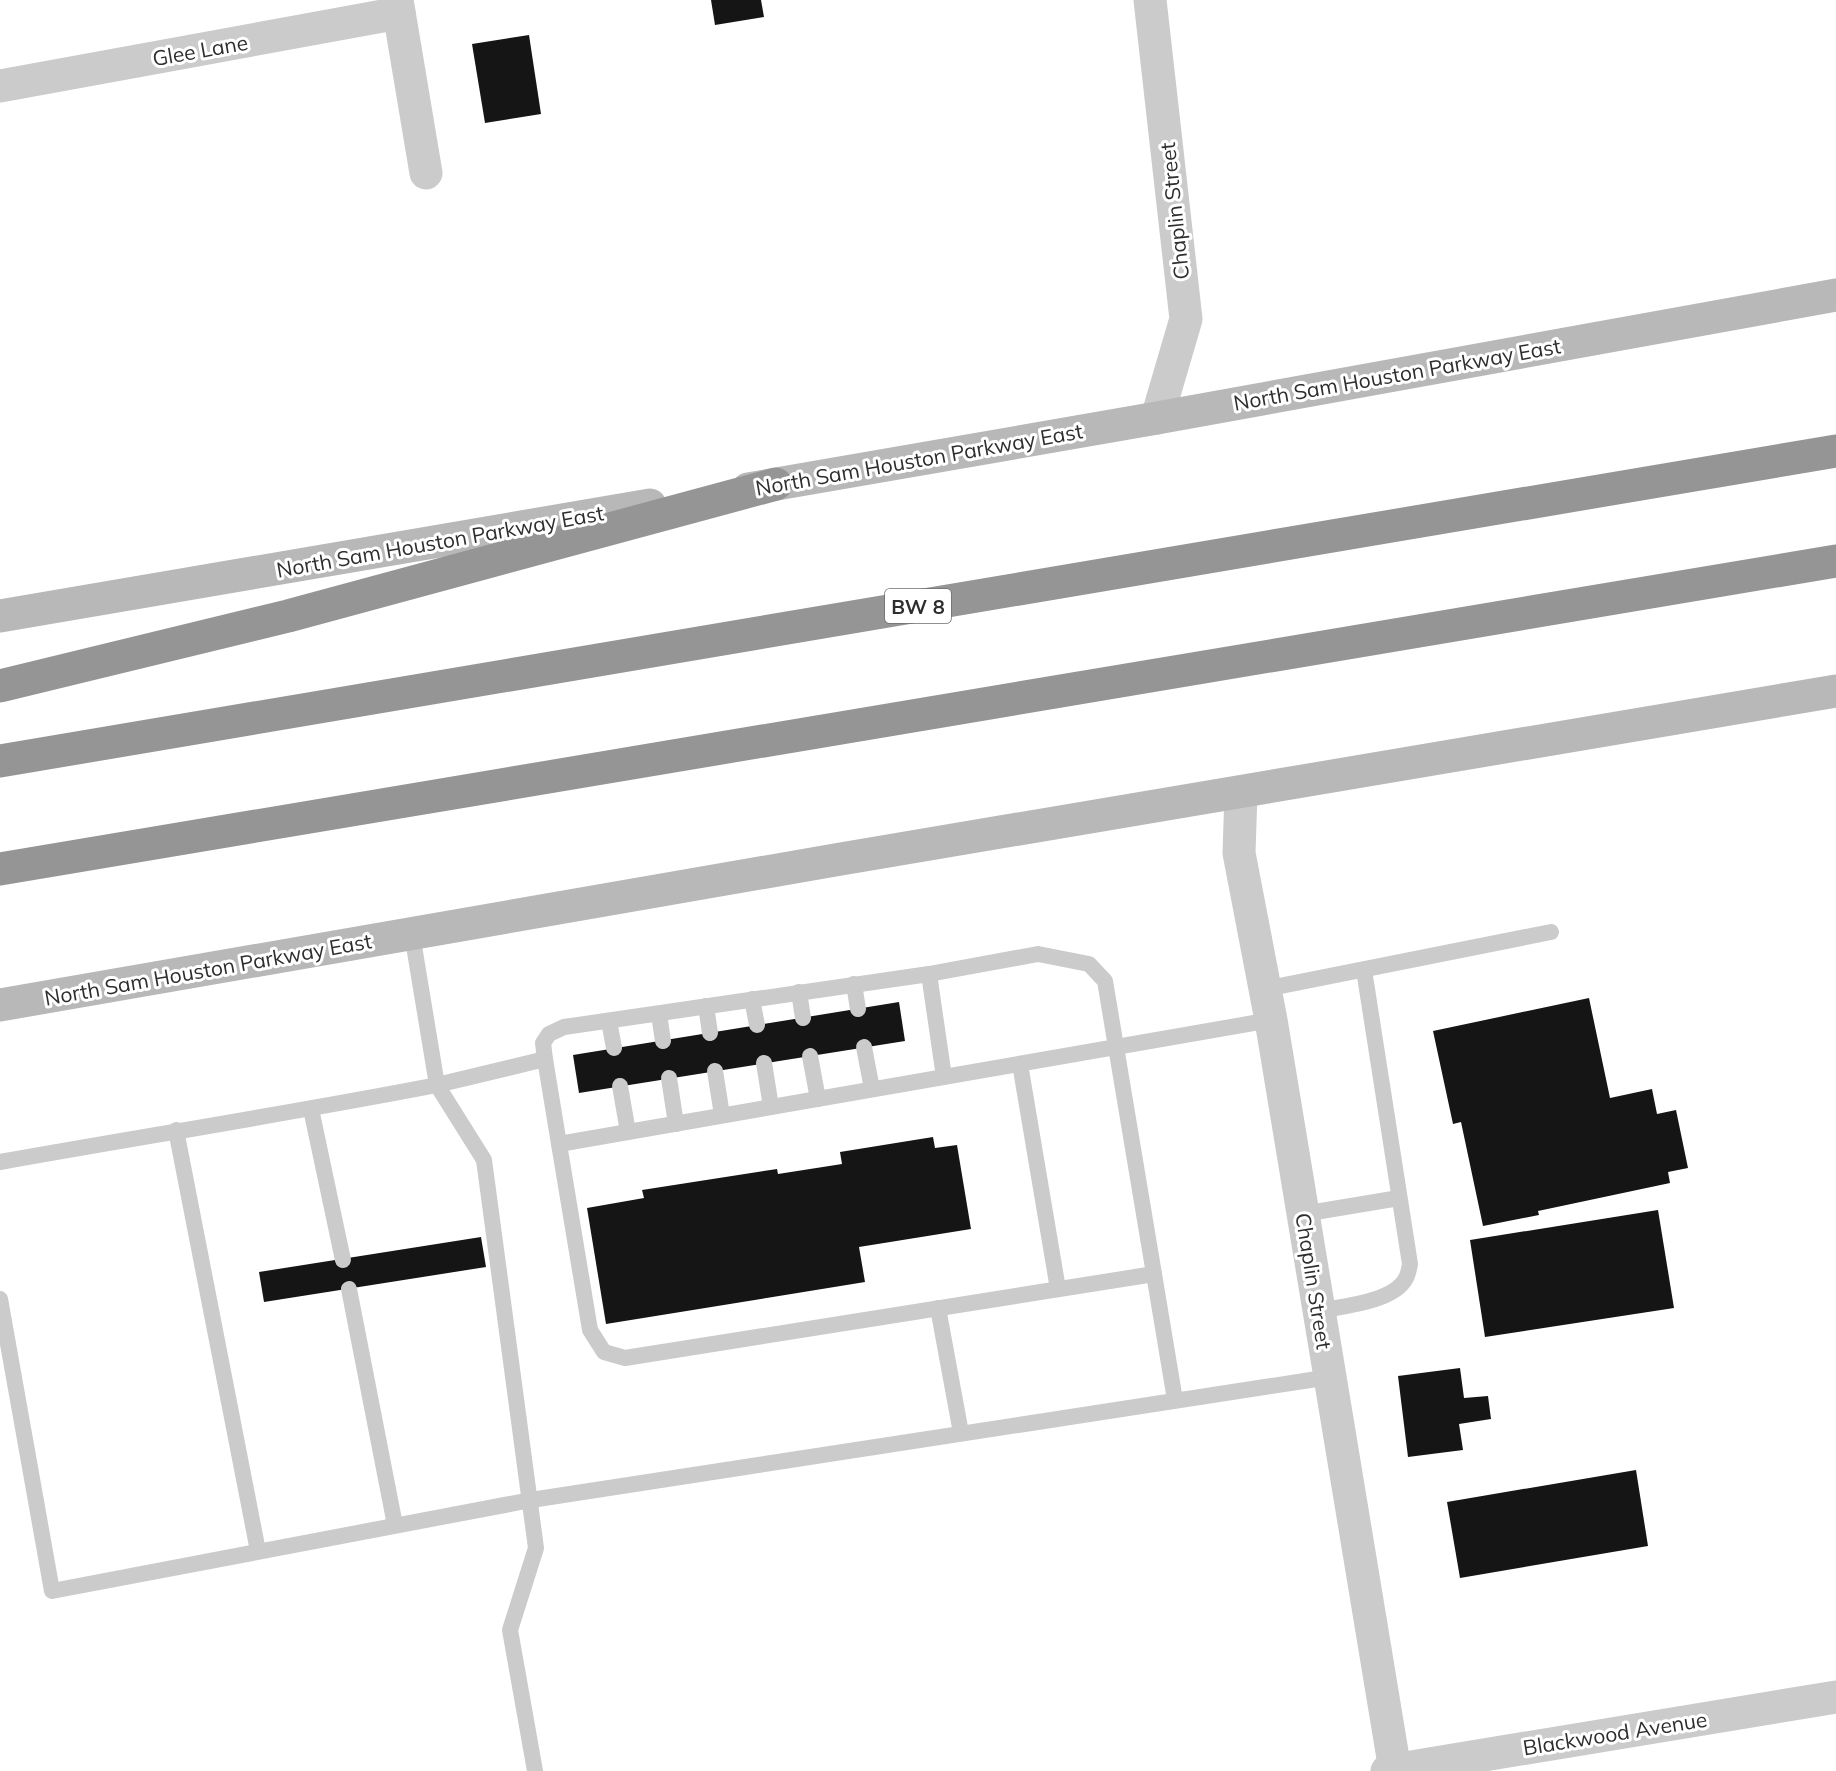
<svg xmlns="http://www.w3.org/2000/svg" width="1836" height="1771" font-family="Mulish,sans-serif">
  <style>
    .building { fill: #151515 }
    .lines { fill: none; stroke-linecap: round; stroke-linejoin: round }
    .lane { stroke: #cbcbcb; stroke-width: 16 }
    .street { stroke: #cbcbcb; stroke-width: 33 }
    .secondary { stroke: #b8b8b8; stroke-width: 33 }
    .highway { stroke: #959595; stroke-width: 33 }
    .labels { text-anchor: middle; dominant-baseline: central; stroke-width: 6; stroke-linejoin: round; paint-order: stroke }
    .shield { fill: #fff; stroke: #6d6d6d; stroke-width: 1.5 }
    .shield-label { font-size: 20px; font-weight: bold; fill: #2e2e2e }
    .street-label { font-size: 21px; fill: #2e2e2e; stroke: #fff }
  </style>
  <rect width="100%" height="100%" fill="#fff"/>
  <g class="building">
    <path d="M711 0H761L764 17 715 25Z"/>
    <path d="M529 35 541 114 485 123 472 44Z"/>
    <path d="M1589 998 1610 1098 1652 1089 1657 1114 1676 1110 1688 1168 1668 1172 1670 1183 1538 1211 1539 1215 1483 1226 1461 1122 1453 1124 1433 1031Z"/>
    <path d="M899 1002 905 1041 579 1093 573 1055Z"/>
    <path d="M933 1137 935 1148 957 1145 971 1229 859 1247 865 1282 606 1324 587 1208 644 1198 642 1190 777 1169 778 1174 842 1164 840 1152Z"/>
    <path d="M1658 1210 1674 1308 1485 1337 1470 1240Z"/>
    <path d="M481 1237 486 1267 264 1302 259 1272Z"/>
    <path d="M1460 1368 1464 1398 1488 1396 1491 1419 1459 1424 1463 1450 1408 1457 1398 1376Z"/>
    <path d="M1636 1470 1648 1546 1460 1578 1447 1502Z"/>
  </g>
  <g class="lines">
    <g class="lane">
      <path d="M929 974 1038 954 1089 964 1105 981 1154 1274"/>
      <path d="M854 984 858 1009"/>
      <path d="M1265 989 1551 932"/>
      <path d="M799 992 803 1018"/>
      <path d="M752 999 757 1025"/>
      <path d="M706 1006 710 1033"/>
      <path d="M659 1014 663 1041"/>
      <path d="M609 1021 614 1048"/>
      <path d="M864 1047 872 1089"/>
      <path d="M810 1056 818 1099"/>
      <path d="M545 1059 543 1043 549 1034 564 1027 929 974 944 1077"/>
      <path d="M764 1063 771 1107"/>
      <path d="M1020 1064 1058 1289"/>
      <path d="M715 1071 722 1115"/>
      <path d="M669 1078 676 1124"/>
      <path d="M620 1086 628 1132"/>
      <path d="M311 1109 343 1260"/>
      <path d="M176 1130 258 1551"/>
      <path d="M559 1144 590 1330 604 1352 625 1358 1154 1274 1175 1400"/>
      <path d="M0 1162C146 1136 292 1113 437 1085L412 934"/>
      <path d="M1303 1214 1399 1198"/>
      <path d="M349 1289 395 1525"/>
      <path d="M0 1299 52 1591 531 1500 1330 1377"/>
      <path d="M938 1308 961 1433"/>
      <path d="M1319 1311C1343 1306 1394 1302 1406 1278 1408 1275 1409 1269 1410 1264L1364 970"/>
      <path d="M535 1771 510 1630 536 1548 484 1160 437 1085 545 1059 559 1144 1271 1020"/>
    </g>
    <g class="street">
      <path d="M397 0 426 173"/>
      <path d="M1150 0 1186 319 1157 418"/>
      <path d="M0 86 399 13"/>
      <path d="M1241 793 1239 853 1271 1020 1395 1770"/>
      <path d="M1387 1771 1836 1697"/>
    </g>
    <g class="secondary">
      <path d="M748 489 1157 418 1836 295"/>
      <path d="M0 616 650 505"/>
      <path d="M0 1005 835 860 1836 691"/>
    </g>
    <g class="highway">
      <path d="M0 686 288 616 776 484"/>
      <path d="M0 761 1836 451"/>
      <path d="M0 869 1836 561"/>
    </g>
  </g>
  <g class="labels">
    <rect class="shield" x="885" y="589" width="66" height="34" rx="4.5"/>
    <g class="shield-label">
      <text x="918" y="606">BW 8</text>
    </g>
    <g class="street-label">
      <text transform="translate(200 50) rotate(-10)">Glee Lane</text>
      <text transform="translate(1174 211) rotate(-96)">Chaplin Street</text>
      <text transform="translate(1397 374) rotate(-10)">North Sam Houston Parkway East</text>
      <text transform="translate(919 459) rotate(-10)">North Sam Houston Parkway East</text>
      <text transform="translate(440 541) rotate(-10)">North Sam Houston Parkway East</text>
      <text transform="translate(208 969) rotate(-10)">North Sam Houston Parkway East</text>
      <text transform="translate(1314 1281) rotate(81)">Chaplin Street</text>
      <text transform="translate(1615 1733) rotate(-9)">Blackwood Avenue</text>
    </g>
  </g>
</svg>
